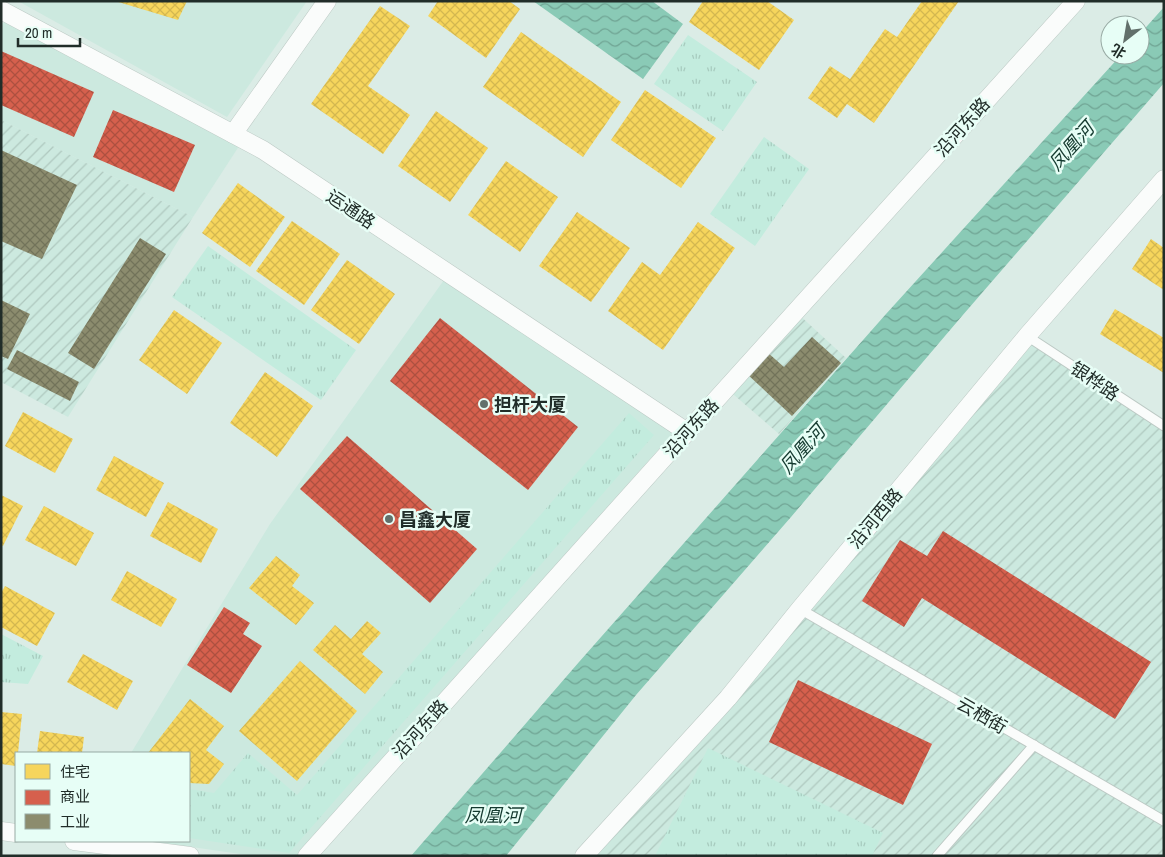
<svg xmlns="http://www.w3.org/2000/svg" width="1165" height="857" font-family="'Archivo Narrow','Noto Sans SC',sans-serif">
  <style>
    .built { fill: #cce9df }
    .industrial { fill: url(#industrial-furrows) }
    .grass { fill: url(#grass-tufts) }
    .water { fill: url(#water-waves) }
    .homes { fill: url(#homes-cross-hatch) }
    .shops { fill: url(#shops-cross-hatch) }
    .industry { fill: url(#industry-cross-hatch) }
    .lines { fill: none; stroke-linecap: round; stroke-linejoin: round }
    .service-casing { stroke: #bcc9c4; stroke-width: 11 }
    .minor-casing { stroke: #bcc9c4; stroke-width: 19 }
    .service { stroke: #fafcfb; stroke-width: 9 }
    .minor { stroke: #fafcfb; stroke-width: 18 }
    .poi-dot { fill: #62706b; stroke: #e7fef6; stroke-width: 2 }
    .labels { text-anchor: middle; dominant-baseline: central; stroke-width: 5; stroke-linejoin: round; paint-order: stroke }
    .street-label { font-size: 18px; fill: #212d29; stroke: #e7fef6 }
    .poi-label { font-size: 18px; font-weight: bold; fill: #212d29; stroke: #e7fef6; text-anchor: start }
    .water-label { font-size: 19px; font-style: italic; fill: #143a2f; stroke: #e7fef6 }
  </style>
  <defs>
    <pattern id="industrial-furrows" width="10" height="10" patternUnits="userSpaceOnUse" patternTransform="scale(1.25)"><rect width="10" height="10" fill="#cce9df"/><path d="M-1 1l2-2M0 10L10 0M9 11l2-2" fill="none" stroke="#afc8bf"/></pattern>
    <pattern id="grass-tufts" width="24" height="20" patternUnits="userSpaceOnUse" patternTransform="scale(1.25)"><rect width="24" height="20" fill="#c3ecde"/><path d="M3 7l-1-3M5 7V3M7 7l1-3M15 17l-1-3M17 17v-4M19 17l1-3" fill="none" stroke="#a7cbbe"/></pattern>
    <pattern id="water-waves" width="16" height="10" patternUnits="userSpaceOnUse" patternTransform="scale(1.25)"><rect width="16" height="10" fill="#8acab6"/><path d="M0 5q4-4 8 0t8 0" fill="none" stroke="#70a494"/></pattern>
    <pattern id="homes-cross-hatch" width="8" height="8" patternUnits="userSpaceOnUse" patternTransform="scale(1.25)"><rect width="8" height="8" fill="#f6d55c"/><path d="M0 0l8 8M0 8l8-8" fill="none" stroke="#d3b750"/></pattern>
    <pattern id="shops-cross-hatch" width="8" height="8" patternUnits="userSpaceOnUse" patternTransform="scale(1.25)"><rect width="8" height="8" fill="#d6604d"/><path d="M0 0l8 8M0 8l8-8" fill="none" stroke="#ad5040"/></pattern>
    <pattern id="industry-cross-hatch" width="8" height="8" patternUnits="userSpaceOnUse" patternTransform="scale(1.25)"><rect width="8" height="8" fill="#8c8c6e"/><path d="M0 0l8 8M0 8l8-8" fill="none" stroke="#72735a"/></pattern>
  </defs>
  <rect width="100%" height="100%" fill="#dbece6"/>
  <g class="built">
    <path d="M18 1H307L227 117Z"/>
    <path d="M8 14 243 140 193 217 1 120V28Z"/>
    <path d="M444 280 673 433 298 856H254L150 841H189V753H131L270 524Z"/>
  </g>
  <g class="industrial">
    <path d="M1 120 193 217 68 417 1 382Z"/>
    <path d="M796 312 846 358 779 434 726 388Z"/>
    <path d="M1027 336 1164 427V856H593Z"/>
  </g>
  <g class="grass">
    <path d="M688 35 757 82 723 131 654 84Z"/>
    <path d="M764 137 809 169 755 246 710 214Z"/>
    <path d="M208 246 356 350 321 400 172 297Z"/>
    <path d="M629 413 654 435 289 853 189 838V789L214 793 248 753 297 795Z"/>
    <path d="M1 634 43 656 28 684 1 682Z"/>
    <path d="M708 748 883 833 872 856H655Z"/>
  </g>
  <g class="water">
    <path d="M533 1H652L683 24 643 79Z"/>
    <path d="M1164 7V83L962 316 791 517 636 695 506 856H411L579 662 886 314 1121 55H1140V34Z"/>
  </g>
  <g class="homes">
    <path d="M115 1H187L178 20Z"/>
    <path d="M438 1H509L520 9 486 58 428 16Z"/>
    <path d="M703 1H767L794 20 759 70 689 22Z"/>
    <path d="M922 1H959L874 123 847 104 837 118 808 98 830 66 850 79 885 29 897 37Z"/>
    <path d="M380 6 410 26 368 86 410 115 383 154 311 104Z"/>
    <path d="M521 32 621 102 583 157 483 87Z"/>
    <path d="M645 90 716 138 681 188 611 140Z"/>
    <path d="M436 111 488 148 450 202 398 166Z"/>
    <path d="M506 161 558 197 520 252 468 215Z"/>
    <path d="M238 183 285 217 250 267 202 233Z"/>
    <path d="M577 212 630 248 591 302 539 266Z"/>
    <path d="M292 221 340 254 304 305 256 271Z"/>
    <path d="M698 222 735 248 663 350 608 311 642 262 660 275Z"/>
    <path d="M1151 239 1164 248V290L1132 269Z"/>
    <path d="M347 260 395 294 359 344 311 310Z"/>
    <path d="M1115 309 1164 338V373L1100 334Z"/>
    <path d="M174 310 222 343 187 394 139 360Z"/>
    <path d="M265 372 313 406 277 457 230 423Z"/>
    <path d="M23 412 73 439 55 473 5 446Z"/>
    <path d="M114 456 164 483 146 517 96 490Z"/>
    <path d="M1 495 23 506 3 546 1 545Z"/>
    <path d="M168 502 218 529 201 563 150 536Z"/>
    <path d="M44 506 94 533 76 566 25 540Z"/>
    <path d="M276 556 300 575 292 586 314 603 296 625 249 588Z"/>
    <path d="M127 571 177 599 161 627 111 600Z"/>
    <path d="M5 586 55 613 37 646 1 627V593Z"/>
    <path d="M367 621 381 633 362 654 383 672 365 694 313 650 335 625 351 639Z"/>
    <path d="M83 654 133 681 117 710 67 682Z"/>
    <path d="M300 661 357 711 297 781 239 731Z"/>
    <path d="M190 699 224 726 206 750 224 764 209 784 189 783V753H148Z"/>
    <path d="M1 712 22 714 18 753H16V766L1 764Z"/>
    <path d="M40 731 84 737 82 753H37Z"/>
  </g>
  <g class="shops">
    <path d="M1 51 94 92 74 137 1 105Z"/>
    <path d="M113 110 195 145 174 192 93 157Z"/>
    <path d="M440 318 578 427 528 490 390 381Z"/>
    <path d="M347 436 477 549 430 603 300 489Z"/>
    <path d="M943 531 1151 662 1115 719 922 598 904 627 862 601 900 540 927 556Z"/>
    <path d="M224 607 250 623 243 634 262 646 231 693 187 665Z"/>
    <path d="M798 680 932 744 903 805 769 742Z"/>
  </g>
  <g class="industry">
    <path d="M1 150 77 185 42 259 1 241Z"/>
    <path d="M140 238 166 254 94 369 68 353Z"/>
    <path d="M1 300 30 314 8 359 1 356Z"/>
    <path d="M812 337 841 363 792 416 747 374 767 352 784 367Z"/>
    <path d="M17 350 79 382 70 401 7 369Z"/>
  </g>
  <g class="lines">
    <g class="service-casing">
      <g id="service">
        <path d="M1027 336 1164 426"/>
        <path d="M800 609 1164 821"/>
        <path d="M937 856 1034 745"/>
      </g>
    </g>
    <g class="minor-casing">
      <g id="minor">
        <path d="M1 10 263 150 687 432"/>
        <path d="M233 134 327 1"/>
        <path d="M1 831 16 833"/>
        <path d="M74 841 190 856"/>
        <path d="M307 856 687 432 1076 1"/>
        <path d="M584 856 728 698 800 609 1027 336 1164 179"/>
      </g>
    </g>
    <use href="#service" class="service"/>
    <use href="#minor" class="minor"/>
  </g>
  <g class="poi-dot">
    <circle cx="484" cy="404" r="5"/>
    <circle cx="389" cy="519" r="5"/>
  </g>
  <g class="labels">
    <g class="street-label">
      <text transform="translate(962 127) rotate(-48)">沿河东路</text>
      <text transform="translate(351 209) rotate(34)">运通路</text>
      <text transform="translate(1095 381) rotate(34)">银桦路</text>
      <text transform="translate(691 428) rotate(-48)">沿河东路</text>
      <text transform="translate(875 518) rotate(-50)">沿河西路</text>
      <text transform="translate(982 715) rotate(30)">云栖街</text>
      <text transform="translate(420 729) rotate(-48)">沿河东路</text>
    </g>
    <g class="poi-label">
      <text x="494" y="404">担杆大厦</text>
      <text x="399" y="519">昌鑫大厦</text>
    </g>
    <g class="water-label">
      <text transform="translate(1071 146) rotate(-48)">凤凰河</text>
      <text transform="translate(802 449) rotate(-48)">凤凰河</text>
      <text x="493" y="815">凤凰河</text>
    </g>
  </g>
  <rect width="1165" height="857" fill="none" stroke="#212d29" stroke-width="5"/>
  <rect x="15" y="752" width="175" height="90" fill="#e7fef6" stroke="#98aaa4"/>
  <rect x="25" y="764" width="25" height="15" fill="#f6d55c" stroke="#98aaa4"/>
  <text x="60" y="777" font-size="15" fill="#212d29">住宅</text>
  <rect x="25" y="790" width="25" height="15" fill="#d6604d" stroke="#98aaa4"/>
  <text x="60" y="802" font-size="15" fill="#212d29">商业</text>
  <rect x="25" y="814" width="25" height="15" fill="#8c8c6e" stroke="#98aaa4"/>
  <text x="60" y="827" font-size="15" fill="#212d29">工业</text>
  <g transform="translate(1125 40) rotate(211)"><circle r="24" fill="#e7fef6" stroke="#98aaa4"/>
  <path d="M0-4L9 19L0 12L-9 19Z" fill="#62706b"/>
  <text y="-8" font-size="14" font-weight="bold" text-anchor="middle" fill="#212d29">北</text>
  </g>
  <path d="M18 38v8h62v-8" fill="none" stroke="#212d29" stroke-width="2.5"/>
  <text x="25" y="38" font-size="15" fill="#212d29" stroke="#e7fef6" stroke-width="4" paint-order="stroke">20 m</text>
</svg>
